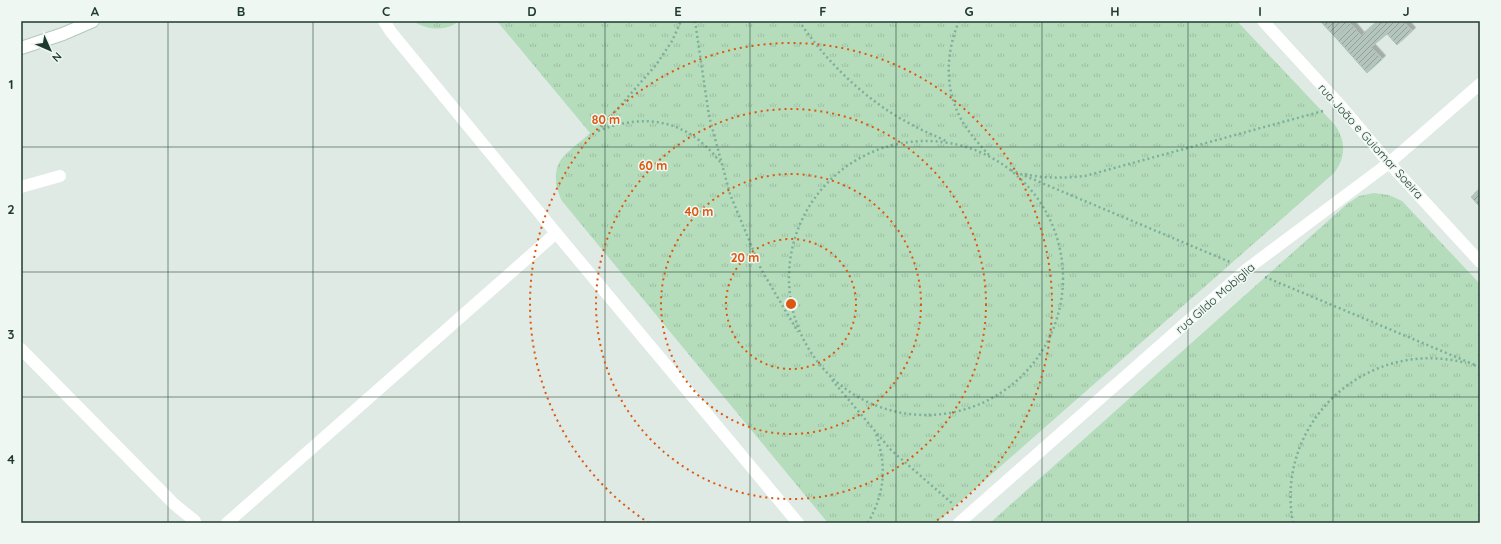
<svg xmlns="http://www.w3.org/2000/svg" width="1501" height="544" font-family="Quicksand,sans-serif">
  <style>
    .park { fill: url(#park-tufts) }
    .building { fill: url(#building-hatch); stroke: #b0c4ba; filter: url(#shadow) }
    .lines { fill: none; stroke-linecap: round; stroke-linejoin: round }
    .secondary-casing { stroke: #b1cabe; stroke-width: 14 }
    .path { stroke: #7daf9a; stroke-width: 2.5; stroke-dasharray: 2 3; stroke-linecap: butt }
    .street { stroke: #fff; stroke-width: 12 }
    .secondary { stroke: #fff; stroke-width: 12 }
    .grid { fill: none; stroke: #1f3a30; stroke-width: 1; stroke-opacity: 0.55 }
    .ring { fill: none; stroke: #de570e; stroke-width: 2; stroke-dasharray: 2 4 }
    .labels { text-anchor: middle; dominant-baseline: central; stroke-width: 3; stroke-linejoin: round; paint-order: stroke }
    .street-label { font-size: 12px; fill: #1f3a30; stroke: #eef7f2 }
    .centre { fill: #de570e; stroke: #eef7f2; stroke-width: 2 }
    .ring-label { font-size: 12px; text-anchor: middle; font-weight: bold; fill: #de570e; stroke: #eef7f2; stroke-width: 3; stroke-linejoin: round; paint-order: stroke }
    .neatline { fill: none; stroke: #1f3a30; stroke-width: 1.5 }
    .grid-label { font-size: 13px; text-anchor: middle; font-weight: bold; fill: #1f3a30 }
  </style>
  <defs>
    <pattern id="park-tufts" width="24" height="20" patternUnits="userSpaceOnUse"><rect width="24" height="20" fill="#b5ddbc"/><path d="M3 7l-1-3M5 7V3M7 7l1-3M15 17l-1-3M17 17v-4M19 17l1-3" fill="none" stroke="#9bbea2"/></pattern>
    <pattern id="building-hatch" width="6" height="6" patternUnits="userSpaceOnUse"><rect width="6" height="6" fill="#b3c5bc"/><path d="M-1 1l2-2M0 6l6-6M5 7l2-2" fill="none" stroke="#91a199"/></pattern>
    <filter id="shadow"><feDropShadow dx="3.5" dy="-3.5" stdDeviation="0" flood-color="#0004"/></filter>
  </defs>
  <rect width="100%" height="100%" fill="#deeae3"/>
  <g class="park">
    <path d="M413 21H459C446 32 427 30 413 21Z"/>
    <path d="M497 21H1237L1335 125C1346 141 1346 158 1334 173L936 523H828L562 201C555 187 552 168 564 156 571 148 582 141 590 133Z"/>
    <path d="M1374 193 1389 195 1402 201 1480 284V523H990L1347 204 1359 196Z"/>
  </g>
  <g class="building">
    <path d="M1320 21H1348L1351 24 1336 38Z"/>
    <path d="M1375 21H1403L1412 31 1397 45 1387 34 1371 47 1382 59 1367 73 1336 38 1351 24 1361 36 1377 22Z"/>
    <path d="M1480 189V207L1471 197Z"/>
  </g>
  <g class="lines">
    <g class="secondary-casing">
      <path id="secondary" d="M21 48 63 34 93 21"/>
    </g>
    <g class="path">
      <path d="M695 21 709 116 730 194 761 269 798 332"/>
      <path d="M799 21C825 60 865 100 907 122 920 130 934 135 948 142"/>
      <path d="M959 21C946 52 944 88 961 119 968 132 979 144 989 155"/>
      <path d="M598 131C646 112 688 120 720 162"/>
      <path d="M598 131 656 65 672 41 681 21"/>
      <circle cx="926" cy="278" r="137"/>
      <path d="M1011 170 1230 262"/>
      <path d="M1025 174C1045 179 1065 178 1085 176L1323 111"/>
      <path d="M1265 277 1475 365"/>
      <path d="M1474 365 1480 368"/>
      <path d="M832 380 891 450 954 505"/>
      <path d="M868 523C885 492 887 467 876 434"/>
      <path d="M1293 523C1274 422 1367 337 1466 363"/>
    </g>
    <g class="street">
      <path d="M384 21 391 32 556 233 798 523"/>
      <path d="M1263 21 1341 106 1389 163 1480 262"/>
      <path d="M21 187 60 176"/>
      <path d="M21 349 174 504 195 521V523"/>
      <path d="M227 523 556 233"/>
      <path d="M959 523 1247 269 1389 163 1480 84"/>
    </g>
    <use href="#secondary" class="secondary"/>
  </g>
  <path class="grid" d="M168 21V523M313 21V523M459 21V523M605 21V523M750 21V523M896 21V523M1042 21V523M1188 21V523M1333 21V523M21 147H1480M21 272H1480M21 397H1480"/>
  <g class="ring">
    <circle cx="791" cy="304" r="65"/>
    <circle cx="791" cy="304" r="130"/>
    <circle cx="791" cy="304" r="195"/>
    <path d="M649 523A261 261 0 1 1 933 523"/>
  </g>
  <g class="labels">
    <g class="street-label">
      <text transform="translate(1371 141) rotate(48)">rua João e Guiomar Soeira</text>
      <text transform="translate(1215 298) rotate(-41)">rua Gildo Mobiglia</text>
    </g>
  </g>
  <circle cx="791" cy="304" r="6" class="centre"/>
  <g class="ring-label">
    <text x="606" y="124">80 m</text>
    <text x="653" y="170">60 m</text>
    <text x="699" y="216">40 m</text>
    <text x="745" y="262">20 m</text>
  </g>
  <rect width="1501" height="544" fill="none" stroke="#eef7f2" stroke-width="44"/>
  <g transform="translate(50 50) rotate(135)" stroke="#eef7f2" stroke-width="3" paint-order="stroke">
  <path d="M0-3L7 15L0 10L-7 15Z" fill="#1f3a30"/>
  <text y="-6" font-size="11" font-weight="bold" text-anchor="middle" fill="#1f3a30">N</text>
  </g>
  <rect x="22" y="22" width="1457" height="500" class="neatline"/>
  <g class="grid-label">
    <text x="95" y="16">A</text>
    <text x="241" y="16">B</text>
    <text x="386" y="16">C</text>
    <text x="532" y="16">D</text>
    <text x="678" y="16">E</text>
    <text x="823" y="16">F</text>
    <text x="969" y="16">G</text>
    <text x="1115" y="16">H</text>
    <text x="1260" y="16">I</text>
    <text x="1406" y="16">J</text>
    <text x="11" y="89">1</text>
    <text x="11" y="214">2</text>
    <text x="11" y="339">3</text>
    <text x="11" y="464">4</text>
  </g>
</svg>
